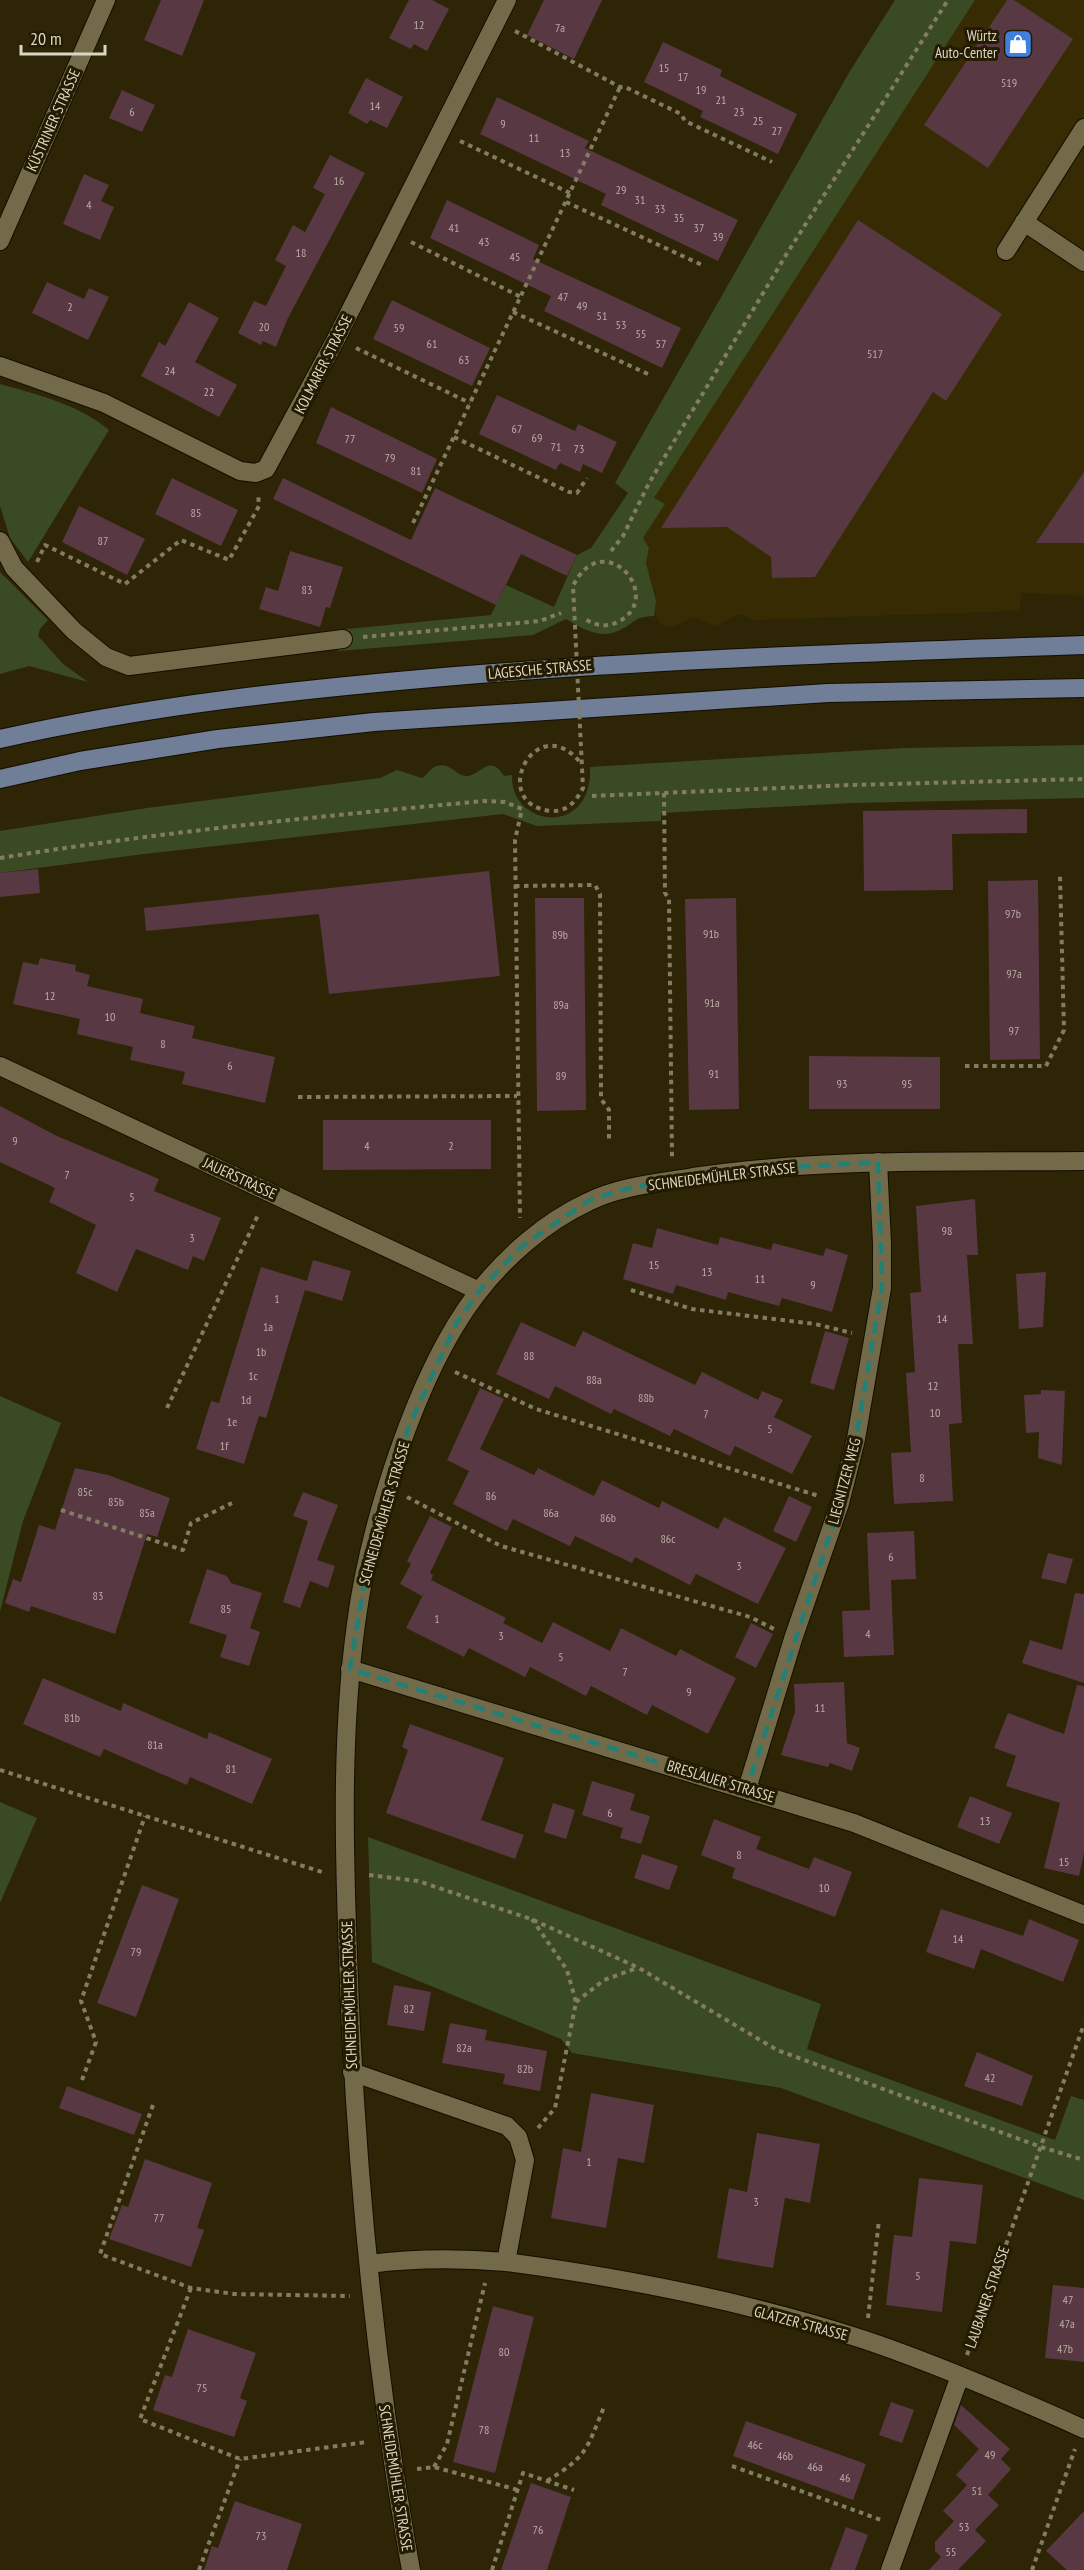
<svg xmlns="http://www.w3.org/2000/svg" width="1084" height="2570" font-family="'PT Sans Narrow',sans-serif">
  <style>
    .built { fill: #362b02 }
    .green { fill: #3a4b23 }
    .building { fill: #583843 }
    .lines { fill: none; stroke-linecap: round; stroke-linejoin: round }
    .minor-casing { stroke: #140e00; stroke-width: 20 }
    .major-casing { stroke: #140e00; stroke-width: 20 }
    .path { stroke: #837c63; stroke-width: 4; stroke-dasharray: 4.5 4.5; stroke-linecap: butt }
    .minor { stroke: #736a4a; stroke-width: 18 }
    .major { stroke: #717e97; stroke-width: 18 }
    .path-bridge { stroke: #837c63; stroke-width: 4; stroke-dasharray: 4.5 4.5; stroke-linecap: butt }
    .marked { fill: none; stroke: #238077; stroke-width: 4.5; stroke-dasharray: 12 8; stroke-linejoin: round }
    .labels { text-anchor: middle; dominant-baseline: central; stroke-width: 6; stroke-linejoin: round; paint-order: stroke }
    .number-label { font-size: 12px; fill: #baaea4 }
    .poi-label { font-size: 15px; fill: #dbd6c4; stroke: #241b00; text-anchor: end }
    .street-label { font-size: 15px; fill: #dbd6c4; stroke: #241b00 }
  </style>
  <rect width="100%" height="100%" fill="#2d2505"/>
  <path class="built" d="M975 0H1084V596L1021 593 1020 611 754 620 738 614 716 626 693 617 673 627 661 625 653 610 656 601 646 563 649 548 643 538 664 505 654 498Z"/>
  <g class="green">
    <path d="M895 0H975L654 498 665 504 643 538 649 548 646 563 656 601 654 616C632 617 637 622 620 630 600 640 583 629 566 619L533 635 338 651 337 630 491 615 506 585 554 607 577 555 591 548 628 493 615 483 850 71Z"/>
    <path d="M0 384C36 394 80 405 109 430L28 562 10 538 0 506Z"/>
    <path d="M0 572 48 620 40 629 38 636 63 664 88 682 29 666 0 674Z"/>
    <path d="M1084 745V798L852 803 661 813V821L537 826 503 814 144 854 0 873V831L147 808 380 778 397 770 422 778C427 775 430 768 437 766 452 762 457 778 468 776 483 773 490 754 504 776L512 775C510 828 593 838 590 767L904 748Z"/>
    <path d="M0 1396 61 1423 23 1521 0 1612Z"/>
    <path d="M0 1802 37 1818 0 1903Z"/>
    <path d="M368 1837 821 2004 807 2049 1055 2140 1071 2096 1084 2100V2200L781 2088 572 2053 561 2039 372 1962Z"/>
  </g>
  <g class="building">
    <path d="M161 0H204L182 56 144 40Z"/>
    <path d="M409 0H432L449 9 427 51 414 44 411 49 389 38Z"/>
    <path d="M544 0H602L574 59 527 35Z"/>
    <path d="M1007 0H1014L1073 39 988 168 924 125Z"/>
    <path d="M663 42 722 70 720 76 797 114 778 154 700 117 703 111 644 82Z"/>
    <path d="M366 78 403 97 387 128 370 120 367 124 348 113Z"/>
    <path d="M122 90 155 105 142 132 109 118Z"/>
    <path d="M497 97 589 141 585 148 738 220 718 261 601 205 606 194 480 134Z"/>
    <path d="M330 155 365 173 288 318 276 347 263 341 261 345 238 333 254 301 266 306 286 266 275 260 293 225 305 232 325 194 313 188Z"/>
    <path d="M84 174 109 185 101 201 114 207 100 240 63 224Z"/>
    <path d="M447 200 539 245 533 259 681 328 662 368 544 311 551 296 430 238Z"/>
    <path d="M858 220 1002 314 946 401 933 392 815 577 772 578 771 557 727 527 661 528Z"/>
    <path d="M47 282 84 299 89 288 109 297 88 340 32 313Z"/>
    <path d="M392 300 490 348 472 386 373 339Z"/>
    <path d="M189 302 219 318 195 362 237 385 219 417 141 376 159 342 165 346Z"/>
    <path d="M497 395 575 431 578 424 617 442 602 473 583 464 580 472 560 463 556 470 479 434Z"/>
    <path d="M331 407 437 459 422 493 316 443Z"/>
    <path d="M1084 472V543H1036Z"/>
    <path d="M172 478 238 510 221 546 155 514Z"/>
    <path d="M283 478 411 540 435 488 577 555 567 576 521 554 496 605 273 499Z"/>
    <path d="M79 506 145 539 127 575 62 542Z"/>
    <path d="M290 551 343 567 330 608 326 607 320 627 259 609 266 587 278 591Z"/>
    <path d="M1027 809V833L952 834 953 890 864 891 863 811Z"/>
    <path d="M38 869 40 893 0 897V873Z"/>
    <path d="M489 871 500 976 329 994 319 914 146 931 144 908Z"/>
    <path d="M1038 880 1040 1059 990 1060 988 881Z"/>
    <path d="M535 898H584L586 1110 537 1111Z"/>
    <path d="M736 898 739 1109 689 1110 685 899Z"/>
    <path d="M40 958 76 965 75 971 90 975 87 986 143 999 140 1013 195 1026 192 1038 275 1057 265 1103 182 1084 185 1072 130 1060 133 1047 77 1034 80 1019 13 1004 23 962 38 965Z"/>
    <path d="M809 1056 940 1057V1109H809Z"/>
    <path d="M0 1106 57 1136 159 1179 154 1191 221 1218 204 1261 193 1256 188 1270 136 1249 117 1292 76 1273 96 1225 49 1202 55 1188 0 1162Z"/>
    <path d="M323 1120H491V1169L323 1170Z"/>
    <path d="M975 1199 978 1255H967L973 1344H958L962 1423 949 1424 953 1501 894 1504 891 1453 911 1452 906 1373 915 1372 910 1293 921 1292 916 1206Z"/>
    <path d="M657 1228 718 1245 720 1237 771 1250 773 1243 823 1256 826 1248 848 1255 832 1312 782 1298 779 1306 728 1292 726 1300 676 1285 673 1294 623 1279 633 1243 652 1248Z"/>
    <path d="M313 1260 351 1271 342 1301 305 1290 266 1418 259 1416 244 1464 196 1449 211 1401 219 1403 261 1267 307 1281Z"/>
    <path d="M1046 1272 1043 1327 1019 1329 1016 1274Z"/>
    <path d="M521 1322 575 1347 583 1331 695 1385 702 1372 758 1400 762 1391 783 1400 774 1417 812 1436 792 1474 735 1446 730 1456 674 1429 670 1436 614 1409 611 1414 555 1386 549 1399 496 1374Z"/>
    <path d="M825 1331 849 1338 834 1390 810 1383Z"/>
    <path d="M480 1388 504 1399 480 1449 534 1475 538 1468 594 1496 602 1480 659 1508 662 1501 718 1529 724 1517 786 1548 758 1604 696 1574 690 1585 635 1557 632 1563 575 1536 570 1546 513 1519 507 1531 453 1504 469 1471 447 1460Z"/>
    <path d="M1041 1390 1065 1391 1062 1465 1038 1458 1039 1432 1026 1433 1024 1395 1041 1394Z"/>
    <path d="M75 1468 108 1475 170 1498 157 1537 147 1534 115 1634 31 1606 29 1612 5 1603 13 1579 21 1582 39 1525 55 1530Z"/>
    <path d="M303 1492 338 1505 317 1560 335 1566 328 1588 310 1581 300 1608 283 1602 308 1521 293 1516Z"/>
    <path d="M789 1496 812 1507 796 1542 773 1531Z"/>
    <path d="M430 1516 452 1527 430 1573 433 1575 431 1580 506 1618 503 1623 542 1643 553 1622 610 1651 621 1628 676 1656 680 1649 736 1678 708 1734 652 1705 647 1715 591 1686 586 1696 530 1667 525 1677 469 1648 464 1657 406 1628 425 1591 422 1596 400 1584 411 1564 407 1561Z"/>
    <path d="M914 1531 916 1579 891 1580 894 1655 844 1657 842 1611 870 1610 867 1533Z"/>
    <path d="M1048 1553 1073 1559 1066 1584 1041 1578Z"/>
    <path d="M207 1569 227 1576 231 1583 262 1593 250 1628 260 1632 249 1666 220 1657 227 1635 189 1623Z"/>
    <path d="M1075 1593 1084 1594V1683L1022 1663 1030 1640 1062 1650Z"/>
    <path d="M751 1623 773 1634 756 1668 735 1657Z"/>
    <path d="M43 1678 121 1711 123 1703 207 1739 209 1732 272 1759 252 1804 190 1777 187 1785 104 1749 100 1757 23 1724Z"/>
    <path d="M844 1682 847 1743 860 1748 852 1771 830 1763 828 1767 781 1755 795 1712 794 1684Z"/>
    <path d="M1077 1685 1084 1686V1853L1079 1876 1044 1868 1060 1803 1006 1786 1016 1756 994 1748 1008 1713 1064 1734Z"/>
    <path d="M410 1724 504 1758 481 1820 524 1835 515 1859 386 1813 408 1750 402 1747Z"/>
    <path d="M592 1781 635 1794 630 1810 650 1816 641 1844 620 1838 623 1828 582 1815Z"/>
    <path d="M970 1796 1012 1813 999 1844 957 1827Z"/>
    <path d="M553 1803 575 1810 566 1839 544 1832Z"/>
    <path d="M714 1819 761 1837 756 1849 809 1869 814 1857 852 1872 835 1917 732 1878 735 1868 701 1855Z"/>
    <path d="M642 1854 678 1866 669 1890 634 1878Z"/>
    <path d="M142 1885 179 1899 136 2017 97 2003Z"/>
    <path d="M941 1909 1023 1936 1029 1919 1079 1940 1063 1982 981 1949 974 1969 926 1952Z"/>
    <path d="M394 1985 431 1992 424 2031 387 2025Z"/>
    <path d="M450 2023 487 2030 485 2040 547 2051 540 2091 503 2084 505 2074 442 2063Z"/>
    <path d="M977 2052 1033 2076 1022 2106 964 2086Z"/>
    <path d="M67 2086 142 2114 134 2135 59 2108Z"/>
    <path d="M591 2093 654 2105 644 2163 618 2158 606 2228 551 2218 563 2148 581 2152Z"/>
    <path d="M757 2133 820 2144 810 2203 785 2198 773 2268 717 2258 729 2188 747 2192Z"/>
    <path d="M145 2159 212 2183 197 2228 204 2230 191 2267 109 2239 122 2205 128 2207Z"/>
    <path d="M919 2178 983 2185 976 2244 950 2241 942 2312 886 2305 894 2235 912 2237Z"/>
    <path d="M1053 2285 1084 2288V2362L1045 2358Z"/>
    <path d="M493 2306 534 2317 495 2473 453 2462Z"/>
    <path d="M188 2329 256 2353 240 2398 247 2401 234 2437 153 2410 165 2375 172 2377Z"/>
    <path d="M891 2402 914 2410 902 2443 879 2435Z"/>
    <path d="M961 2405 1010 2449 1001 2459 1011 2469 988 2495 999 2505 975 2530 986 2541 958 2570H929L941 2557 935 2551V2542L954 2521 943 2511 967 2485 956 2475 979 2449 954 2425Z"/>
    <path d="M746 2421 866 2464 853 2500 733 2456Z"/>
    <path d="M531 2483 571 2497 547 2570H501Z"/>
    <path d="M235 2501 302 2524 287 2570H204L212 2546 218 2548Z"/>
    <path d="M1084 2511V2570H1067L1046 2551Z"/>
    <path d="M846 2527 868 2535 855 2570H830Z"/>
  </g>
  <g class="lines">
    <g class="minor-casing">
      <g id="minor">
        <path d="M1024 222 1084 262"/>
        <path d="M0 241 106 0"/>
        <path d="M1006 251 1084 128"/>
        <path d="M0 366 104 403 240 471 256 473 266 469 336 339 507 0"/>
        <path d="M0 541 14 568 74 631 106 657 129 666 343 639"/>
        <path d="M0 1066 479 1291"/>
        <path d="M350 1669 854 1823 1084 1915"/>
        <path d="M747 1789 793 1639 840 1503 856 1439 882 1288V1243L878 1162"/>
        <path d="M352 2072 507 2126 518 2137 525 2160 506 2262C459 2258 415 2258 369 2264"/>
        <path d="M506 2262C627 2278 749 2302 865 2340 939 2365 1013 2397 1084 2429"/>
        <path d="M411 2570C374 2367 355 2162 348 1956 344 1846 341 1734 356 1624 369 1525 416 1374 476 1295 505 1257 545 1222 588 1202 620 1186 658 1183 693 1177 822 1158 953 1162 1084 1161"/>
        <path d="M890 2570 960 2376"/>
      </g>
    </g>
    <g class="major-casing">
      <g id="major">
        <path d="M0 739C150 705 302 689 455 676 664 659 874 652 1084 645"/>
        <path d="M0 779 80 761 218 739 374 722 828 693 1084 688"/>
      </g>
    </g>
    <g class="path">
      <path d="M515 31 620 87H625L681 114 685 121 772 162"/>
      <path d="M460 141 570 193"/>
      <path d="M566 202 702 265"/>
      <path d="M411 242 521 297"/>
      <path d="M513 312 648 374"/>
      <path d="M356 348 470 403"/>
      <path d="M454 437 569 492 577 493 587 478"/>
      <path d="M413 523 620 87"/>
      <path d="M611 551 623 536 649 483 786 255 948 0"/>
      <path d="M37 562 45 545 125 584 181 540 229 560 259 506 258 493"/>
      <path d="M363 637 540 621 561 613"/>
      <path d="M664 793 665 893 669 899 672 1157"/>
      <path d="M592 796 851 785 1084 779"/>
      <path d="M0 858C161 832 322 816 484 801L505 802 522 809 515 840 520 1218"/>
      <path d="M515 886 595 885 600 894 601 1099 609 1110V1141"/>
      <path d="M965 1066H1046L1064 1030 1060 876"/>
      <path d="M298 1097 517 1096"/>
      <path d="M631 1290 692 1309 815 1324 852 1333"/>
      <path d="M455 1372 536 1409 819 1496"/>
      <path d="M167 1408 259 1213"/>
      <path d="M407 1497 501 1546 750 1617 774 1629"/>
      <path d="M61 1510 183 1550 191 1523 232 1503"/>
      <path d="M0 1770 322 1872"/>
      <path d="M369 1875 418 1881 531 1919 639 1968 777 2050 1041 2147 1084 2160"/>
      <path d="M532 1919 567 1970 576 2002 555 2108 538 2128"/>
      <path d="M576 2002 604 1980 637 1968"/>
      <path d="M82 2080 96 2042 81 2001 145 1816"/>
      <path d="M153 2105 100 2254 191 2288 234 2294 350 2296"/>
      <path d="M191 2288 140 2419 240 2459 367 2442"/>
      <path d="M868 2318 879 2220"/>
      <path d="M967 2355 1084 2024"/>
      <path d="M732 2466 884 2521"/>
      <path d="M434 2467 447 2444 485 2283"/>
      <path d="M417 2469 434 2467 518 2490"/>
      <path d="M547 2481C587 2456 586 2451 604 2407"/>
      <path d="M199 2570 240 2459"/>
      <path d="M492 2570 523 2473 574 2490"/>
      <path d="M1032 2570 1075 2449"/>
    </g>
    <use href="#minor" class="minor"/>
    <use href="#major" class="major"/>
    <path class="path-bridge" d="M579 761C534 709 487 806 552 811 567 812 577 800 583 788L573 586C603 524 667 597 618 622 605 628 594 625 583 618"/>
  </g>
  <path class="marked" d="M878 1162 882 1288 856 1439 840 1503 747 1789 350 1669 369 1554 409 1426 456 1324 479 1291 522 1246 590 1200 632 1187 746 1170Z"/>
  <defs>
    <g id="shop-square" transform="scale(1.5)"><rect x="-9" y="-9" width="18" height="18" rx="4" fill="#3f7fe0" stroke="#241b00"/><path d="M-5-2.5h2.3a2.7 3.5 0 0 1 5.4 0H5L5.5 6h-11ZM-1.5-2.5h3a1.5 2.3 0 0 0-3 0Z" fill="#fff"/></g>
  </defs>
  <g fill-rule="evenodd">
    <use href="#shop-square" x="1018" y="44"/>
  </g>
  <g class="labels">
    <g class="number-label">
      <text x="419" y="24">12</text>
      <text x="560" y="27">7a</text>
      <text x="664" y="67">15</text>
      <text x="683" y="76">17</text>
      <text x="1009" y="82">519</text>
      <text x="701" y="89">19</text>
      <text x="721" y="99">21</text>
      <text x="375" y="105">14</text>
      <text x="132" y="111">6</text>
      <text x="739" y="111">23</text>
      <text x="758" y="120">25</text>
      <text x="503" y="123">9</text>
      <text x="777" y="130">27</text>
      <text x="534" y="137">11</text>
      <text x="565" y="152">13</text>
      <text x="339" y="180">16</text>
      <text x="621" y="189">29</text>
      <text x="640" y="199">31</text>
      <text x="89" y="204">4</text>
      <text x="660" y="208">33</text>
      <text x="679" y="217">35</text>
      <text x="454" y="227">41</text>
      <text x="699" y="227">37</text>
      <text x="718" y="236">39</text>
      <text x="484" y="241">43</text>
      <text x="301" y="252">18</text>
      <text x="515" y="256">45</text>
      <text x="563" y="296">47</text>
      <text x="582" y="305">49</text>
      <text x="70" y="306">2</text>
      <text x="602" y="315">51</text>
      <text x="621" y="324">53</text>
      <text x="264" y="326">20</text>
      <text x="399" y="327">59</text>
      <text x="641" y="333">55</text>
      <text x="432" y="343">61</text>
      <text x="661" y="343">57</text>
      <text x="875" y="353">517</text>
      <text x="464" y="359">63</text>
      <text x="170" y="370">24</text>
      <text x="209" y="391">22</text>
      <text x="517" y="428">67</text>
      <text x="537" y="437">69</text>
      <text x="350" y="438">77</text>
      <text x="556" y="446">71</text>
      <text x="579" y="448">73</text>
      <text x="390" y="457">79</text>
      <text x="416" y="470">81</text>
      <text x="196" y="512">85</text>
      <text x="103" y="540">87</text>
      <text x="307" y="589">83</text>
      <text x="1013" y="913">97b</text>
      <text x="711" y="933">91b</text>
      <text x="560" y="934">89b</text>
      <text x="1014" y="973">97a</text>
      <text x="50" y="995">12</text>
      <text x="712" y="1002">91a</text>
      <text x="561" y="1004">89a</text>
      <text x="110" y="1016">10</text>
      <text x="1014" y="1030">97</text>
      <text x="163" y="1043">8</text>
      <text x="230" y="1065">6</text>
      <text x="714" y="1073">91</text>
      <text x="561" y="1075">89</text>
      <text x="842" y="1083">93</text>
      <text x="907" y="1083">95</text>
      <text x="15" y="1140">9</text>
      <text x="367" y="1145">4</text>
      <text x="451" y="1145">2</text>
      <text x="67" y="1174">7</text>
      <text x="132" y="1196">5</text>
      <text x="947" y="1230">98</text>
      <text x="192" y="1237">3</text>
      <text x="654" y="1264">15</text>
      <text x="707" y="1271">13</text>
      <text x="760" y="1278">11</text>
      <text x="813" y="1284">9</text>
      <text x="277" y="1298">1</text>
      <text x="942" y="1318">14</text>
      <text x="268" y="1326">1a</text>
      <text x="261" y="1351">1b</text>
      <text x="529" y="1355">88</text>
      <text x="253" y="1375">1c</text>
      <text x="594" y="1379">88a</text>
      <text x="933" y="1385">12</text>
      <text x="646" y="1397">88b</text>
      <text x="246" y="1399">1d</text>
      <text x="935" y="1412">10</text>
      <text x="706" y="1413">7</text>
      <text x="232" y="1421">1e</text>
      <text x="770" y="1428">5</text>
      <text x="224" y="1445">1f</text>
      <text x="922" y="1477">8</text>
      <text x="85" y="1491">85c</text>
      <text x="491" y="1495">86</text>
      <text x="116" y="1501">85b</text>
      <text x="147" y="1512">85a</text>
      <text x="551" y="1512">86a</text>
      <text x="608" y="1517">86b</text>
      <text x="668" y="1538">86c</text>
      <text x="891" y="1556">6</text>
      <text x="739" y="1565">3</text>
      <text x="98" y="1595">83</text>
      <text x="226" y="1608">85</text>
      <text x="437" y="1618">1</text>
      <text x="868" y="1633">4</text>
      <text x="501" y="1635">3</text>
      <text x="561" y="1656">5</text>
      <text x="625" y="1671">7</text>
      <text x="689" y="1691">9</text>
      <text x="820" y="1707">11</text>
      <text x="72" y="1717">81b</text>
      <text x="155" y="1744">81a</text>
      <text x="231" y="1768">81</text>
      <text x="610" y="1812">6</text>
      <text x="985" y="1820">13</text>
      <text x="739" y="1854">8</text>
      <text x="1064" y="1861">15</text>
      <text x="824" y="1887">10</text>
      <text x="958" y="1938">14</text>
      <text x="136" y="1951">79</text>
      <text x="409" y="2008">82</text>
      <text x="464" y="2047">82a</text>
      <text x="525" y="2068">82b</text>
      <text x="990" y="2077">42</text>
      <text x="589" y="2161">1</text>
      <text x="756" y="2201">3</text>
      <text x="159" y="2217">77</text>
      <text x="918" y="2275">5</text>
      <text x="1068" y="2299">47</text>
      <text x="1067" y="2323">47a</text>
      <text x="1065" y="2348">47b</text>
      <text x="504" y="2351">80</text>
      <text x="202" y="2387">75</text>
      <text x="484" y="2429">78</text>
      <text x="755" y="2444">46c</text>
      <text x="990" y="2454">49</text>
      <text x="785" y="2455">46b</text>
      <text x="815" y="2466">46a</text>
      <text x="845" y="2477">46</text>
      <text x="977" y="2490">51</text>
      <text x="964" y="2526">53</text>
      <text x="538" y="2529">76</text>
      <text x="261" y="2535">73</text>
      <text x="951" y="2551">55</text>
    </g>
    <g class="poi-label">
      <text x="997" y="35">Würtz<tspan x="997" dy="17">Auto-Center</tspan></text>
    </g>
    <g class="street-label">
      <text transform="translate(53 120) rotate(-66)">KÜSTRINER STRASSE</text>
      <text transform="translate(323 364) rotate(-63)">KOLMARER STRASSE</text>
      <text transform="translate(540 669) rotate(-5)">LAGESCHE STRASSE</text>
      <text transform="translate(722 1176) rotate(-7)">SCHNEIDEMÜHLER STRASSE</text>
      <text transform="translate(240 1178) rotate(25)">JAUERSTRASSE</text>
      <text transform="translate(844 1481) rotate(-75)">LIEGNITZER WEG</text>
      <text transform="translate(384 1513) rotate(-74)">SCHNEIDEMÜHLER STRASSE</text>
      <text transform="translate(721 1781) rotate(17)">BRESLAUER STRASSE</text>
      <text transform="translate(349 1995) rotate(-92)">SCHNEIDEMÜHLER STRASSE</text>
      <text transform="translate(987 2297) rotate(-71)">LAUBANER STRASSE</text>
      <text transform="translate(801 2323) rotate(15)">GLATZER STRASSE</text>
      <text transform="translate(396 2478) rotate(81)">SCHNEIDEMÜHLER STRASSE</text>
    </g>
  </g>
  <path d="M21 45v9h84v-9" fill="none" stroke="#dbd6c4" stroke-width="3"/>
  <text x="30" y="45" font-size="18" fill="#dbd6c4" stroke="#241b00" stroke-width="4.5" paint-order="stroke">20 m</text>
</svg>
